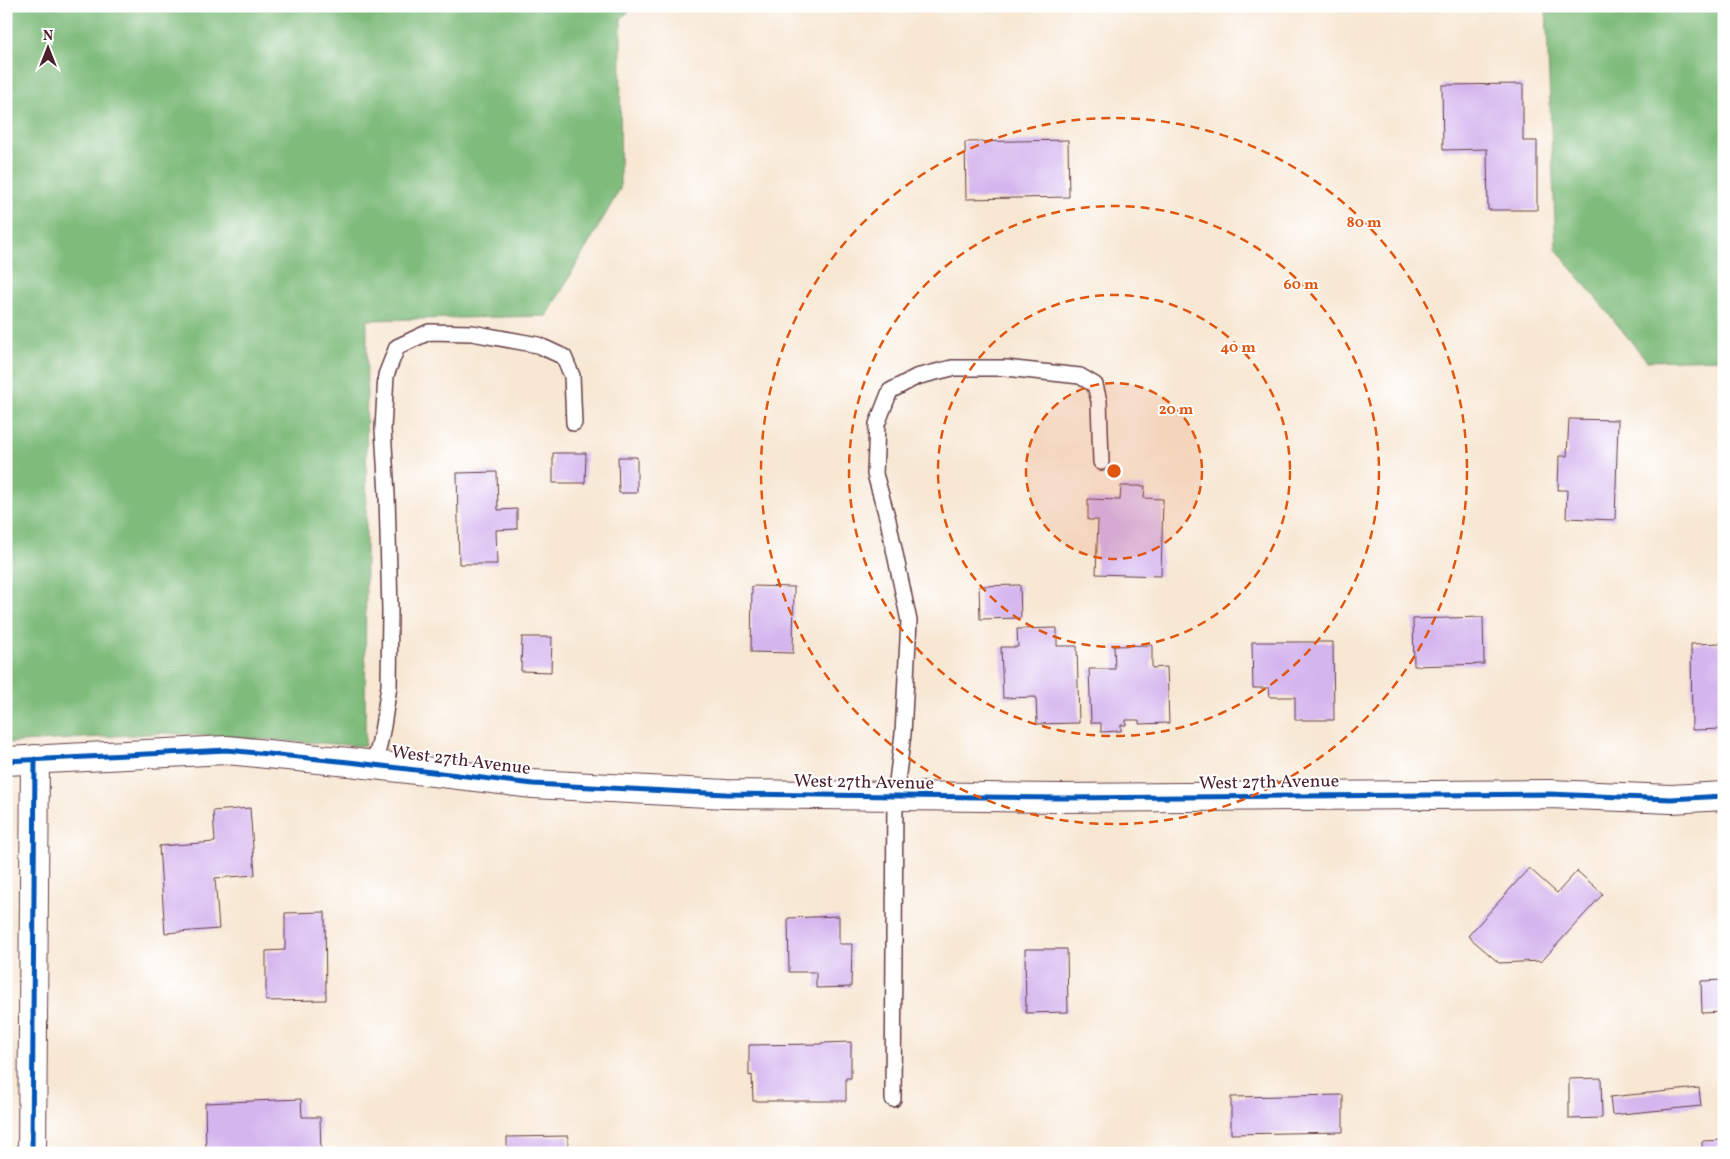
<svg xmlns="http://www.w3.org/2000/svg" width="1730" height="1159" font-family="Vollkorn,serif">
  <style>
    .forest { fill: #7fbc7b; stroke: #646e53 }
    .building { fill: #d4b5ee }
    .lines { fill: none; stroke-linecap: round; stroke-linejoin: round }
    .lane-casing { stroke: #643d44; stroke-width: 18 }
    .street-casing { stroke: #643d44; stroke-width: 30 }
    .lane { stroke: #fff; stroke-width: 15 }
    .street { stroke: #fff; stroke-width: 28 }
    .cycleway-casing { stroke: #fff; stroke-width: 8 }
    .cycleway { stroke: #0057b8; stroke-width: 5 }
    .ring { fill: none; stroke: #e0560e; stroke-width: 2.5; stroke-dasharray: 9 6 }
    .labels { text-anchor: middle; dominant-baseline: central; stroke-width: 4; stroke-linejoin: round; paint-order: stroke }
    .street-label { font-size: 18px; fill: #4a1f2b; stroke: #fff }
    .centre { fill: #e0560e; stroke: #fff; stroke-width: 2.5 }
    .ring-label { font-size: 15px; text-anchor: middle; font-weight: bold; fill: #e0560e; stroke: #fff; stroke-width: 4; stroke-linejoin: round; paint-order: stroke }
  </style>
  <rect width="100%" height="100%" fill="#fff"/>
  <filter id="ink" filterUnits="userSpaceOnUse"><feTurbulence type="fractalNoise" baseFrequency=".02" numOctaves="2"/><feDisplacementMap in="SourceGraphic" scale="10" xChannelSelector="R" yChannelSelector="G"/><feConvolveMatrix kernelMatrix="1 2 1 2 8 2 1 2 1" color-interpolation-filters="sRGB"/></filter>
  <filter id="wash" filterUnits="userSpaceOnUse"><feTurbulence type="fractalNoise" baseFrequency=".0096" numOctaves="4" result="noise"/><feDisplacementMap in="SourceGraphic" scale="20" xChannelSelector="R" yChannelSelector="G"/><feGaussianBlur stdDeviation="1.12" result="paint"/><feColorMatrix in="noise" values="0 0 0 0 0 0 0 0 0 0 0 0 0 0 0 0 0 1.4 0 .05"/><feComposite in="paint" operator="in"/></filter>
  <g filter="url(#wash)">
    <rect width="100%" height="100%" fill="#f7e7d3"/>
    <g class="forest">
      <path d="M6 6H635L621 18 620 189 547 316 367 320 365 746 162 733 6 743Z"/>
      <path d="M1546 6H1724V359L1647 361 1556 249Z"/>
    </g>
    <g id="blocks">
      <g class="building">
        <path d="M1523 84V141H1537V210H1488L1487 149 1443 150 1442 85Z"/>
        <path d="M1068 140 1069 197 966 199 965 142Z"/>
        <path d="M1569 419 1618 420 1615 520 1566 518 1567 490H1558L1559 456H1567Z"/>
        <path d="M553 453H586L585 483H553Z"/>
        <path d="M618 457H637V493H619Z"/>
        <path d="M497 472 498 510 517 509V529L496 530 497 564H459L457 473Z"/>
        <path d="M1121 486H1145L1144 498 1163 499 1161 576 1096 574 1098 520H1088V499L1120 500Z"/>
        <path d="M1020 585 1021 618 980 619 979 586Z"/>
        <path d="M752 586 794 587 793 653 751 652Z"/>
        <path d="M1483 617 1484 664 1414 666 1413 619Z"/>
        <path d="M1057 628V646H1077L1079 723 1037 724 1036 697 1003 698 1001 647H1018L1017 629Z"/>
        <path d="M522 637H552L551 672 521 671Z"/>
        <path d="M1252 642H1333L1334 720H1295V697H1270L1269 688H1253Z"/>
        <path d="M1724 643V729L1692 730 1691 644Z"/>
        <path d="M1152 645V668L1167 667 1169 723 1139 724V720H1126V725H1121V731L1101 732V723H1091L1089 669H1115L1114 646Z"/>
        <path d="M250 808 255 875 215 878 219 929 165 933 159 846 215 842 213 811Z"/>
        <path d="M1529 868 1557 893 1577 871 1603 894 1542 961 1499 963 1468 936Z"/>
        <path d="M325 912 326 1000 266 1001V951L285 950V913Z"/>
        <path d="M839 916V944H852L851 987 816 988V972H789L788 918Z"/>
        <path d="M1025 949H1067L1068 1012 1026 1013Z"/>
        <path d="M1724 980V1012L1702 1013 1701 981Z"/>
        <path d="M851 1042V1078H846V1101H753L752 1075 749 1076V1045L821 1044V1043Z"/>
        <path d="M1601 1078 1602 1118 1569 1119V1079Z"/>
        <path d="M1699 1088 1701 1106 1612 1115 1610 1097Z"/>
        <path d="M1343 1095V1132L1231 1134V1097Z"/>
        <path d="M301 1099 302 1117H320L321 1153H206L205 1103Z"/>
        <path d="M568 1136V1153H507V1137Z"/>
        <path d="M1724 1140V1153H1702V1141Z"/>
      </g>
    </g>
  </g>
  <g filter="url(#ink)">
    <use href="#blocks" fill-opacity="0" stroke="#643d44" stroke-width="1"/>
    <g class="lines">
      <g class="lane-casing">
        <g id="lane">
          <path d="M375 765 383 726 389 686 390 611 387 495 383 429 386 375 397 347 429 332 472 333 538 345 564 357 572 376 574 423"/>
          <path d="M893 1099 895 797 903 734 909 621 888 520 875 474 877 424 890 391 916 377 952 368H1006L1080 376 1095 385 1099 401 1101 462"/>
        </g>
      </g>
      <g class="street-casing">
        <g id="street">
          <path d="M6 761 227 750 349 762 533 784 726 794 1060 798 1549 794 1671 799 1724 796"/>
          <path d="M32 1153 35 759"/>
        </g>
      </g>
      <use href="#lane" class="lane"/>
      <use href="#street" class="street"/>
      <g class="cycleway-casing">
        <g id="cycleway">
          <path d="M6 761 227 750 349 762 533 784 726 794 1060 798 1549 794 1671 799 1724 796"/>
          <path d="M32 1153 35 759"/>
        </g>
      </g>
      <use href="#cycleway" class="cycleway"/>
    </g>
  </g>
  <circle cx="1114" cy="471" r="88" fill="#e0560e" fill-opacity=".12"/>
  <g class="ring">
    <circle cx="1114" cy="471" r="88"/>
    <circle cx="1114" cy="471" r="176"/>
    <circle cx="1114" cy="471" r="265"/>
    <circle cx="1114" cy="471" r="353"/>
  </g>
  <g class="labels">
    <g class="street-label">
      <text transform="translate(461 761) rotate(7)">West 27th Avenue</text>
      <text transform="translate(864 783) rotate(1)">West 27th Avenue</text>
      <text transform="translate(1269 783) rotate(-1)">West 27th Avenue</text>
    </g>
  </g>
  <circle cx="1114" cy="471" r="8" class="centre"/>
  <g class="ring-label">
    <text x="1364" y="227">80 m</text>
    <text x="1301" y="289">60 m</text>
    <text x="1238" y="352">40 m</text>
    <text x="1176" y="414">20 m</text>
  </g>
  <rect width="1730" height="1159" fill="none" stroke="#fff" stroke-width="25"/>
  <g transform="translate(48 48)" stroke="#ffffff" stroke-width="4" paint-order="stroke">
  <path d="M0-4L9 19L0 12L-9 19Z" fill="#4a1f2b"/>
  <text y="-8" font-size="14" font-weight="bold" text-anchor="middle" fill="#4a1f2b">N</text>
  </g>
</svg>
